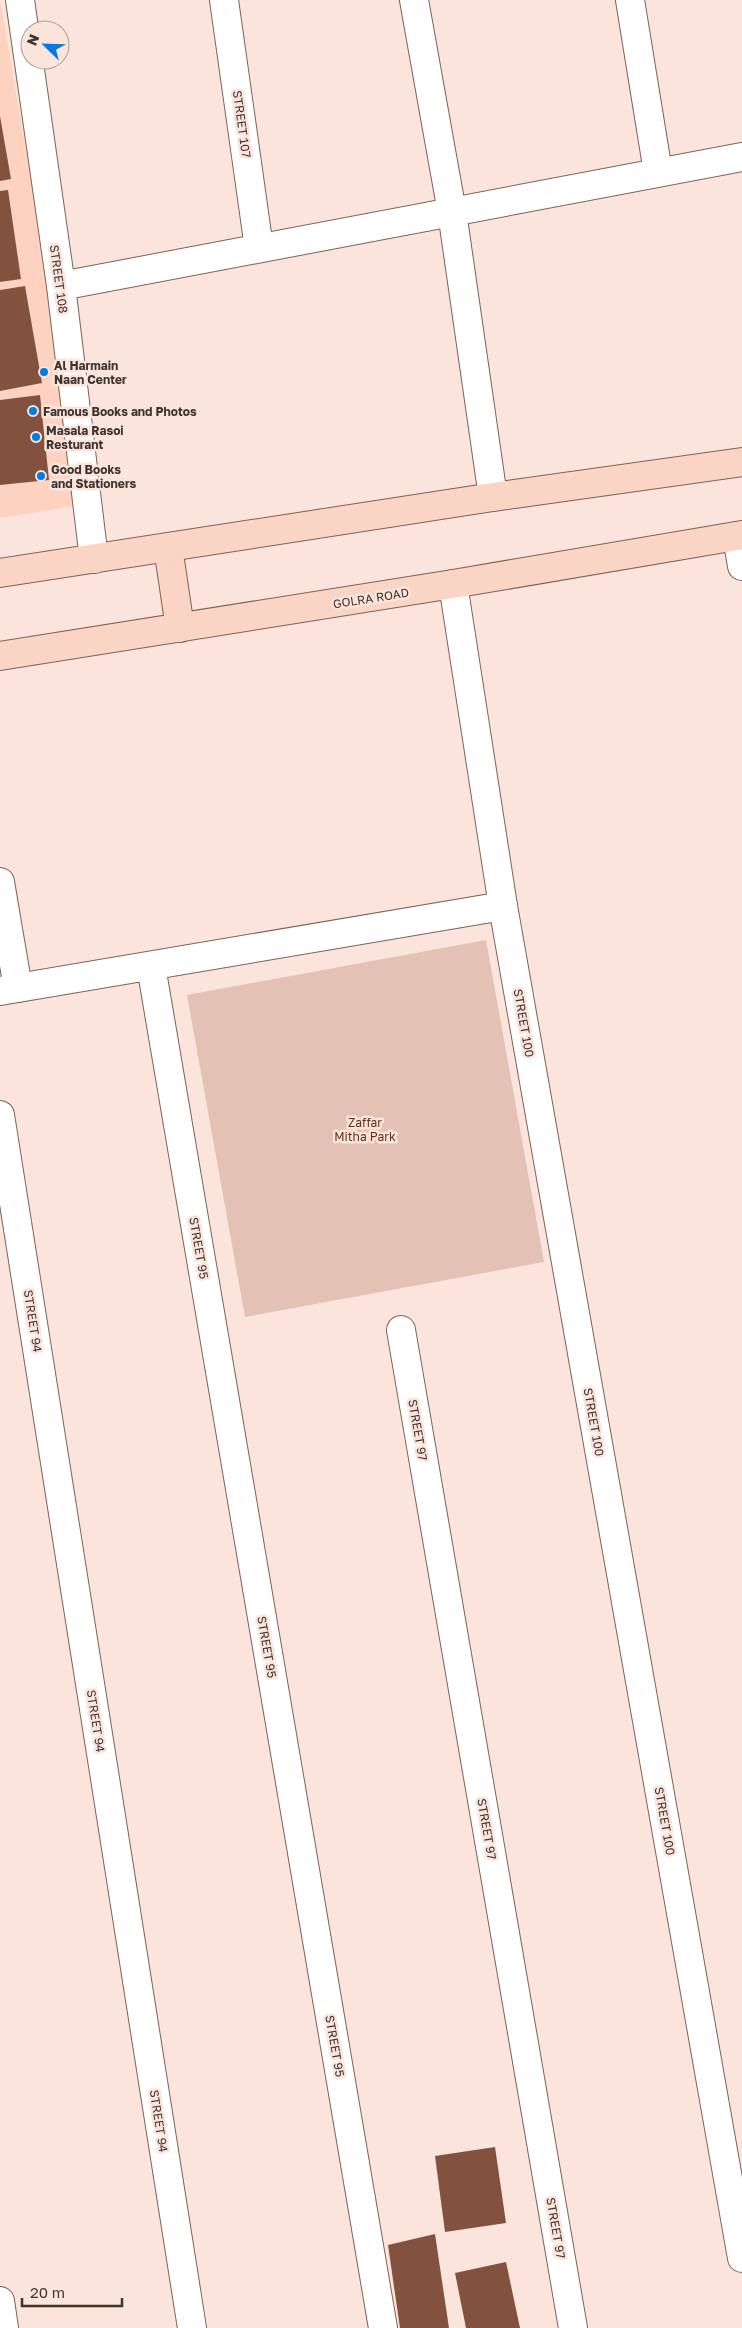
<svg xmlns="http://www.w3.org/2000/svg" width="742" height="2328" font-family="'Golos Text',sans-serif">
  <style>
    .built { fill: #fed2c1 }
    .green { fill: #e3c1b4 }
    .building { fill: #82523f }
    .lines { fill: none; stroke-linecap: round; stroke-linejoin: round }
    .minor-casing { stroke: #806155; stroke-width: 30 }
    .secondary-casing { stroke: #806155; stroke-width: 30 }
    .minor { stroke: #fff; stroke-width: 28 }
    .secondary { stroke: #fad4c4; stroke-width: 28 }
    .poi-dot { fill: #007ce2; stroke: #fae4dc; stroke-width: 2 }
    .labels { text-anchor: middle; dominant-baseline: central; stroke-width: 5; stroke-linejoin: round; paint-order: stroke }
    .street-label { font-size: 12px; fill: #41332e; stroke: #fae4dc }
    .poi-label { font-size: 12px; font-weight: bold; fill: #41332e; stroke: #fae4dc; text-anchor: start }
    .park-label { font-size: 12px; fill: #6d2c0f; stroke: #fae4dc }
  </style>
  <rect width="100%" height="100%" fill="#fae4dc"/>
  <path class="built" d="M0 0 87 504 0 518Z"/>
  <path class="green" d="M486 940 544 1262 245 1317 187 995Z"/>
  <g class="building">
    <path d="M0 116 11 179 0 181Z"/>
    <path d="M8 190 21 279 0 282V191Z"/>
    <path d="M25 286 42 383 0 391V290Z"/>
    <path d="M40 395 49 480 0 485V400Z"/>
    <path d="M495 2147 506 2223 445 2232 435 2156Z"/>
    <path d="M435 2234 449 2328H400L388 2245Z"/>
    <path d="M506 2262 520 2328H466L455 2273Z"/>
  </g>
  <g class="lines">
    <g class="minor-casing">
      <g id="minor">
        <path d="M20 0 61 286 94 559"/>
        <path d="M224 0 259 248"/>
        <path d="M414 0 452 212 493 497"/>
        <path d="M630 0 658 172"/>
        <path d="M61 286 742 157"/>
        <path d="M737 536 742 566"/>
        <path d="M453 584 503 906 742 2258"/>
        <path d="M0 882 18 988"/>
        <path d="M151 966 383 2328"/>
        <path d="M0 991 503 906"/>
        <path d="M0 1115 192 2328"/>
        <path d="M401 1330 573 2328"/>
        <path d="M0 2301 4 2328"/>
      </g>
    </g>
    <g class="secondary-casing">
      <g id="secondary">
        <path d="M168 547 180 628"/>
        <path d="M0 573 493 497 742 462"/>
        <path d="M0 656 453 584 742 535"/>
      </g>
    </g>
    <use href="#minor" class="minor"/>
    <use href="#secondary" class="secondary"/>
  </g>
  <g class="poi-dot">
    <circle cx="44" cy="372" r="5"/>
    <circle cx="33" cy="411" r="5"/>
    <circle cx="36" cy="437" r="5"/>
    <circle cx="41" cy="476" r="5"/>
  </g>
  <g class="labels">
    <g class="street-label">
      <text transform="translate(242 124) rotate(82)">STREET 107</text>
      <text transform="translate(59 279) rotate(82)">STREET 108</text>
      <text transform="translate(371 598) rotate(-9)">GOLRA ROAD</text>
      <text transform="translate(524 1023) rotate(80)">STREET 100</text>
      <text transform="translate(199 1248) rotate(80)">STREET 95</text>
      <text transform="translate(33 1321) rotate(81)">STREET 94</text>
      <text transform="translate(594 1422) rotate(80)">STREET 100</text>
      <text transform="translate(418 1430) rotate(80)">STREET 97</text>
      <text transform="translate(267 1647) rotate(80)">STREET 95</text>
      <text transform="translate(96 1721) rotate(81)">STREET 94</text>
      <text transform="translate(665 1821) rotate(80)">STREET 100</text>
      <text transform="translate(487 1829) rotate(80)">STREET 97</text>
      <text transform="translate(335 2046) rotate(80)">STREET 95</text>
      <text transform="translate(159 2121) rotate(81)">STREET 94</text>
      <text transform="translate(556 2228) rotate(80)">STREET 97</text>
    </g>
    <g class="poi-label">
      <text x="54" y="365">Al Harmain<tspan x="54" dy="14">Naan Center</tspan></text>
      <text x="43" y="411">Famous Books and Photos</text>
      <text x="46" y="430">Masala Rasoi<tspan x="46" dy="14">Resturant</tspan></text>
      <text x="51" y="469">Good Books<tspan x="51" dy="14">and Stationers</tspan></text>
    </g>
    <g class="park-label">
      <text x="365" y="1122">Zaffar<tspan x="365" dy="14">Mitha Park</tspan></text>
    </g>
  </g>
  <g transform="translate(45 45) rotate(293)"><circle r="24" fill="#fae4dc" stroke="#b09d96"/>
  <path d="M0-4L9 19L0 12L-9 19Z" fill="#007ce2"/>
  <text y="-8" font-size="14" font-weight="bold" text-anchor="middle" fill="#41332e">N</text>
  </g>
  <path d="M22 2298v8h100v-8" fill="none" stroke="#41332e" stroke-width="2.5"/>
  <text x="30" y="2298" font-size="15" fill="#41332e" stroke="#fae4dc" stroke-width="4" paint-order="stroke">20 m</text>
</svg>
